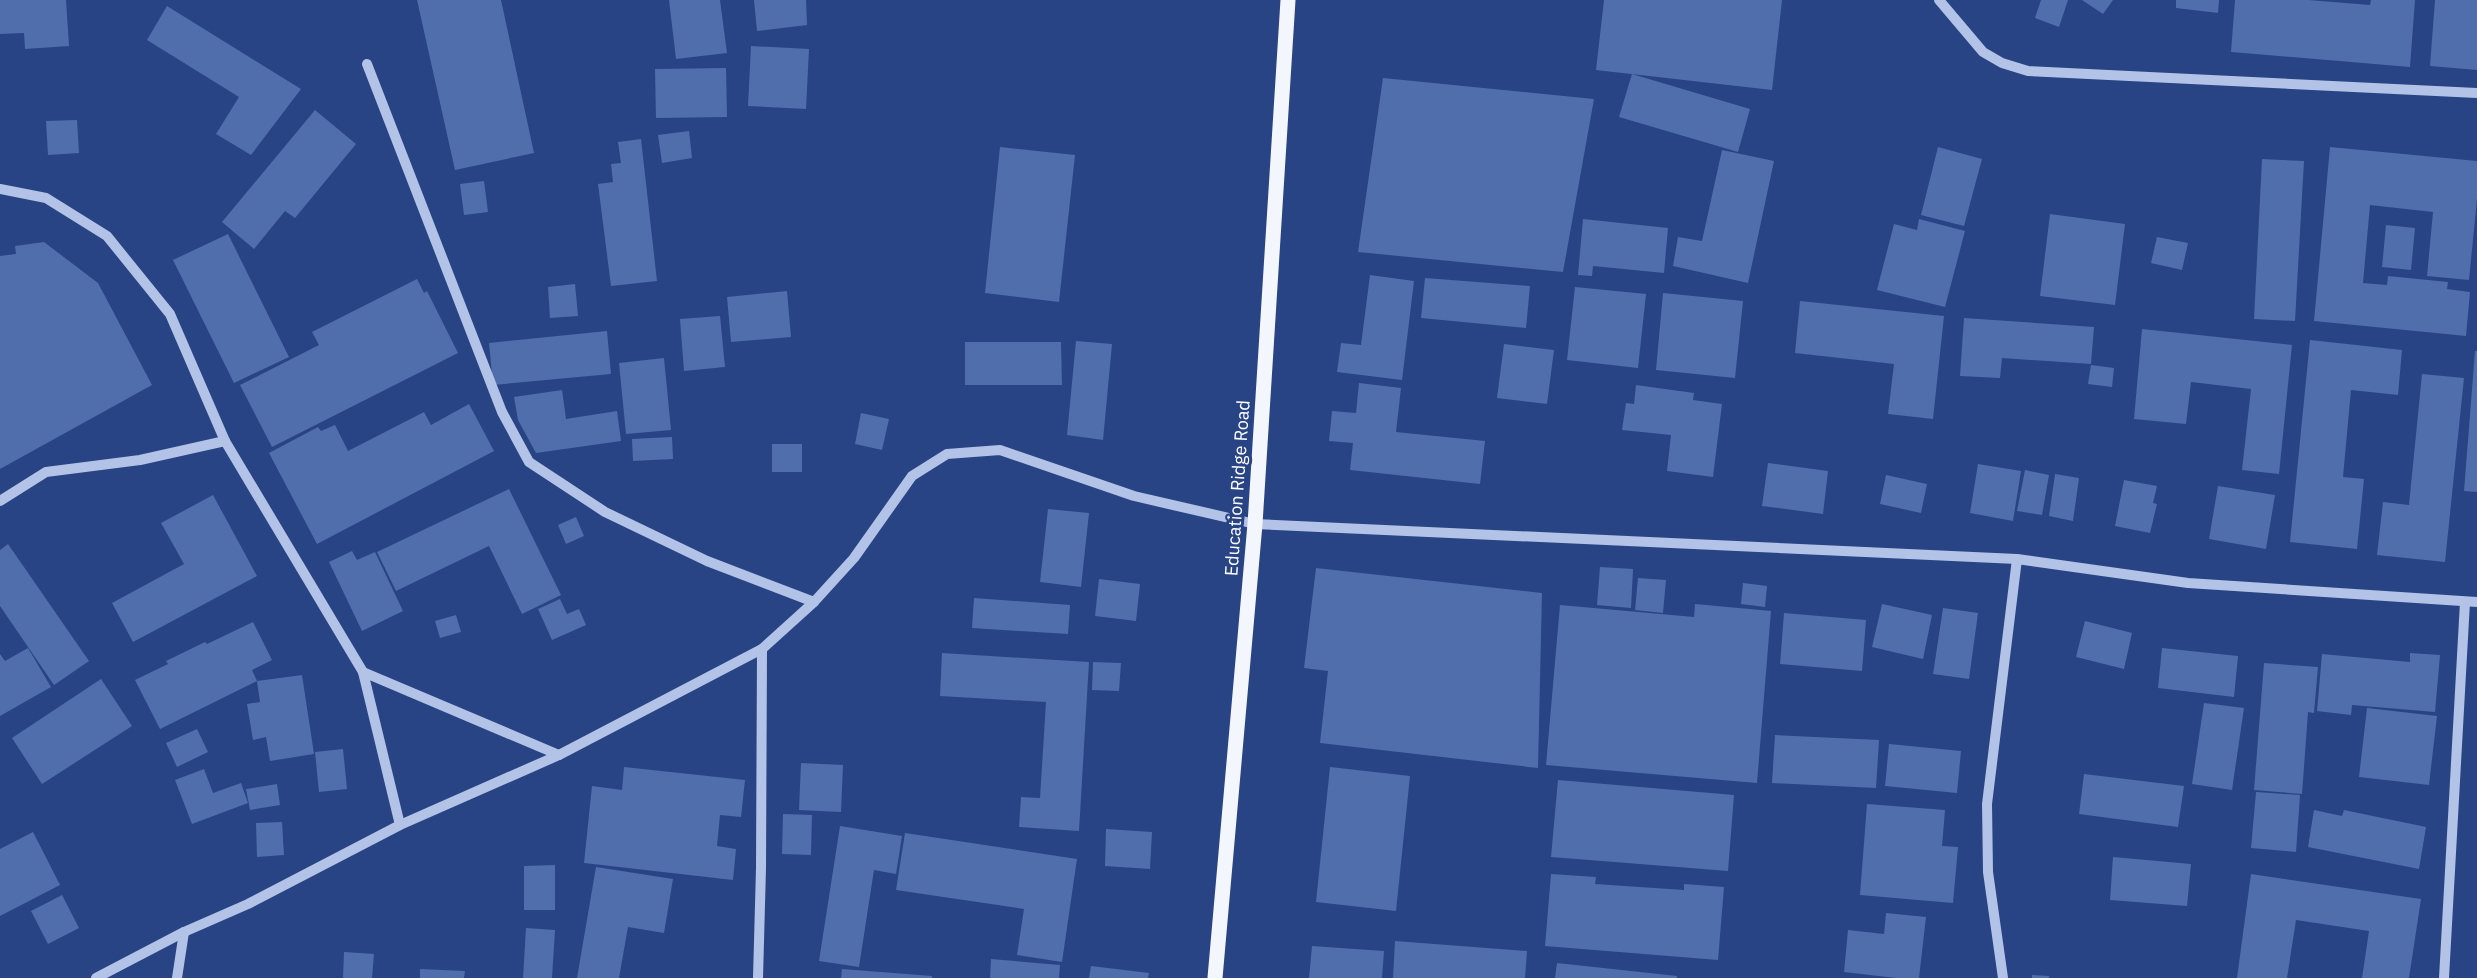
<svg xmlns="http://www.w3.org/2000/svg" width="2477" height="978" font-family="'IBM Plex Sans',sans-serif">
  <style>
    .building { fill: #506dac }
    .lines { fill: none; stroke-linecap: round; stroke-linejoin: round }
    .minor { stroke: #b2c3e7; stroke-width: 10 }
    .major { stroke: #f4f6fe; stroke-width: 15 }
    .labels { text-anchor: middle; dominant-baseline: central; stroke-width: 6; stroke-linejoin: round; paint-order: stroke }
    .street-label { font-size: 18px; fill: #fff; stroke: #284485 }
  </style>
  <rect width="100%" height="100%" fill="#284485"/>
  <g class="building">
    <path d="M0 0H66L69 46 25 49 24 33 0 34Z"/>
    <path d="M417 0H501L534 153 455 170Z"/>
    <path d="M669 0H720L727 53 676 59Z"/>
    <path d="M754 0H806L807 25 757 31Z"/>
    <path d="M1604 0H1782L1772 90 1596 70Z"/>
    <path d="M2041 0H2068L2059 27 2035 18Z"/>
    <path d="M2082 0H2113L2103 14Z"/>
    <path d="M2176 0H2219L2218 13 2176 8Z"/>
    <path d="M2235 0H2308L2370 5 2371 0H2415L2410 67 2231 52Z"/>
    <path d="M2435 0H2477V70L2430 66Z"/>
    <path d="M167 6 301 89 251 155 216 134 239 97 147 40Z"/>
    <path d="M751 46 809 49 806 109 748 106Z"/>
    <path d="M726 68 727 117 656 118 655 69Z"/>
    <path d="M1632 74 1750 109 1738 152 1619 117Z"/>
    <path d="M1383 78 1594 99 1563 272 1358 252Z"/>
    <path d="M315 110 356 144 295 218 285 211 254 249 222 222Z"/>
    <path d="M77 120 79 153 48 155 46 121Z"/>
    <path d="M689 131 692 158 662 163 658 135Z"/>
    <path d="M641 139 657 281 611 286 598 184 613 182 611 164 621 163 618 142Z"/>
    <path d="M1000 147 1075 155 1059 302 985 293Z"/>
    <path d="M1938 147 1982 159 1964 226 1921 215Z"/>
    <path d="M2330 147 2477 161V199L2469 280 2427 276 2433 212 2370 205 2363 283 2387 285 2388 276 2448 282 2447 289 2470 292 2466 336 2314 321Z"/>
    <path d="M1722 150 1774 161 1748 283 1673 266 1678 237 1702 241Z"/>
    <path d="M2262 159 2304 161 2295 321 2254 319Z"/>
    <path d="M484 181 488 212 464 215 460 184Z"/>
    <path d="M2050 214 2125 224 2115 305 2040 296Z"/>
    <path d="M1583 219 1668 228 1664 273 1593 266 1592 276 1578 275Z"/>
    <path d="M1919 219 1965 231 1945 307 1877 290 1894 224 1917 230Z"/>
    <path d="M2386 225 2415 228 2411 270 2382 267Z"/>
    <path d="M228 234 289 357 234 383 173 260Z"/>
    <path d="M2157 237 2188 243 2182 270 2151 263Z"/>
    <path d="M44 242 98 283 152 385 0 469V256L16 254 15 246Z"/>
    <path d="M1370 275 1414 281 1402 380 1337 372 1341 343 1361 345Z"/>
    <path d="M1425 278 1530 286 1526 328 1421 318Z"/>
    <path d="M417 279 424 293 427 291 458 353 272 447 240 385 319 345 312 332Z"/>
    <path d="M575 284 578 316 550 318 548 287Z"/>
    <path d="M1575 287 1646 294 1638 368 1567 360Z"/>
    <path d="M787 291 791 337 731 342 727 297Z"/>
    <path d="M1663 293 1743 301 1735 378 1656 370Z"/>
    <path d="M1800 301 1944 316 1933 419 1888 414 1894 364 1795 353Z"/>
    <path d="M720 316 725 367 684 371 680 319Z"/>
    <path d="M1964 318 2094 327 2091 364 2002 358 2000 378 1960 376Z"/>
    <path d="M2142 329 2292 345 2279 474 2242 470 2251 389 2191 382 2186 424 2134 419Z"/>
    <path d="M607 331 611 374 493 385 489 343Z"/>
    <path d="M2310 340 2402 350 2398 395 2351 390 2343 477 2364 479 2357 549 2290 542Z"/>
    <path d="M1076 341 1112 344 1103 440 1067 435Z"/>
    <path d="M965 342H1061L1062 385H965Z"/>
    <path d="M1504 344 1554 350 1547 404 1497 398Z"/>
    <path d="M2475 351H2477V492L2464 491Z"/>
    <path d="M664 358 671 430 626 434 619 363Z"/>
    <path d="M2091 365 2114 368 2112 387 2088 384Z"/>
    <path d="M2422 374 2464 378 2445 562 2377 555 2383 502 2409 505Z"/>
    <path d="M1359 383 1401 388 1396 432 1485 441 1480 484 1350 470 1353 443 1329 441 1332 411 1356 413Z"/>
    <path d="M1636 385 1694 393 1693 400 1722 404 1713 477 1667 471 1671 435 1622 430 1626 403 1634 404Z"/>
    <path d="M562 390 566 419 617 411 621 441 536 453 518 420 514 397Z"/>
    <path d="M469 404 494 451 317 544 269 453 318 427 321 431 335 425 348 451 424 412 431 425Z"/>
    <path d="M861 413 889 419 882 450 855 444Z"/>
    <path d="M672 437 673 459 633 461 632 439Z"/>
    <rect x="772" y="444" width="30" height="28"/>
    <path d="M1768 463 1828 471 1823 514 1762 506Z"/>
    <path d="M1978 464 2021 471 2013 521 1970 513Z"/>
    <path d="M2025 470 2049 475 2042 515 2017 511Z"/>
    <path d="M2055 474 2079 478 2073 521 2049 516Z"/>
    <path d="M1886 475 1927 484 1921 513 1880 504Z"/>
    <path d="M2124 480 2157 486 2153 503 2157 504 2150 533 2115 526Z"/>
    <path d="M2218 486 2275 495 2266 549 2209 539Z"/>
    <path d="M509 489 561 595 522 614 489 546 396 591 377 552Z"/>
    <path d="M213 495 257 576 133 642 112 603 184 564 161 523Z"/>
    <path d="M1048 509 1089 513 1081 587 1040 582Z"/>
    <path d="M576 517 584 536 566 544 558 525Z"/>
    <path d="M8 544 89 661 54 685 0 606V550Z"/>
    <path d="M352 551 357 560 375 552 403 611 362 631 329 562Z"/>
    <path d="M1600 567 1633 569 1631 608 1597 605Z"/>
    <path d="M1316 568 1542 593 1538 768 1320 743 1328 671 1304 668Z"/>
    <path d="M1638 578 1666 580 1663 613 1635 610Z"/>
    <path d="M1099 579 1140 584 1136 621 1095 616Z"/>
    <path d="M1743 583 1767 586 1765 607 1741 604Z"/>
    <path d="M974 598 1070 605 1068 634 972 628Z"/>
    <path d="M560 599 567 614 579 609 586 625 552 640 538 609Z"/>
    <path d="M1695 604 1771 611 1757 783 1546 765 1560 605 1694 617Z"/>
    <path d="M1882 604 1932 615 1923 659 1872 647Z"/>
    <path d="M1943 608 1978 613 1969 679 1933 674Z"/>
    <path d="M1784 613 1866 620 1862 671 1780 664Z"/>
    <path d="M456 615 461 632 440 638 435 621Z"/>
    <path d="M2085 621 2132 633 2124 669 2076 657Z"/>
    <path d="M253 622 272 660 252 670 257 681 160 729 135 680 168 664 166 661 205 642 207 644Z"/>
    <path d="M28 648 51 687 0 716V654L5 661Z"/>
    <path d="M2162 648 2238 656 2234 697 2158 688Z"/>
    <path d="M942 653 1089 662 1079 831 1019 827 1021 797 1040 798 1046 702 940 696Z"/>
    <path d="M2410 653 2440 655 2435 712 2352 705 2351 715 2317 711 2322 654 2410 662Z"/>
    <path d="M1093 662 1121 663 1119 691 1092 690Z"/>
    <path d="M2264 663 2318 667 2314 713 2308 712 2302 794 2254 790Z"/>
    <path d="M302 675 314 754 270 761 266 737 253 740 247 704 260 702 257 681Z"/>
    <path d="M101 679 132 726 42 784 12 738Z"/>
    <path d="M2204 703 2244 708 2232 790 2192 784Z"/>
    <path d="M2367 708 2437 716 2429 785 2359 777Z"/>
    <path d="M197 729 208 752 177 767 166 743Z"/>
    <path d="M1775 735 1879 740 1876 788 1772 783Z"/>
    <path d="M1889 744 1961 751 1957 793 1885 786Z"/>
    <path d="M343 749 347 789 319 792 315 752Z"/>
    <path d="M801 763 843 765 841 812 799 810Z"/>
    <path d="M624 767 745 780 741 817 720 815 717 846 736 849 733 880 584 863 592 786 622 790Z"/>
    <path d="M1330 767 1410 776 1396 911 1316 902Z"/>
    <path d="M204 769 213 793 241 783 248 803 192 824 175 780Z"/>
    <path d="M2084 774 2184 786 2178 827 2079 814Z"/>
    <path d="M1558 780 1734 795 1728 871 1551 857Z"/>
    <path d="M277 784 280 805 250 810 246 789Z"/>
    <path d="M2256 792 2300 795 2296 852 2251 848Z"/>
    <path d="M1867 804 1945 810 1942 846 1958 847 1953 903 1860 895Z"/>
    <path d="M2314 810 2342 816 2344 810 2426 827 2419 869 2308 847Z"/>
    <path d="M783 814 812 815 811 855 782 854Z"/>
    <path d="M282 822 284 855 257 857 256 823Z"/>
    <path d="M840 826 902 836 896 874 874 870 859 967 819 961Z"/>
    <path d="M1106 829 1152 832 1150 869 1105 866Z"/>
    <path d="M33 832 60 885 0 916V849Z"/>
    <path d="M905 833 1077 859 1062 962 1017 955 1024 909 896 890Z"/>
    <path d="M2113 857 2191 864 2187 906 2110 900Z"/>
    <path d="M555 865V910H524V866Z"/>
    <path d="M596 867 673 879 664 933 628 927 619 978H577Z"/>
    <path d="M1551 874 1596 877 1595 884 1684 890V884L1724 887 1718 960 1545 946Z"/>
    <path d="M2251 874 2421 899 2409 978H2362L2369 931 2296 920 2287 978H2237Z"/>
    <path d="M62 895 79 928 48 944 31 911Z"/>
    <path d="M1886 913 1926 917 1919 978H1896L1844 972 1848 930 1884 934Z"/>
    <path d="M526 928 555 930 552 978H523Z"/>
    <path d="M1395 941 1527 951 1525 978H1393Z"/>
    <path d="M1312 946 1384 951 1382 978H1309Z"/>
    <path d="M344 952 374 954 372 978H343Z"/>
    <path d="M991 959 1060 965 1059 978H990Z"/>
    <path d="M1557 963 1677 976V978H1555Z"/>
    <path d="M1091 966 1149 973 1148 978H1089Z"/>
    <path d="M420 969 465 971 464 978H420Z"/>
    <path d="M842 969 932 976V978H841Z"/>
    <path d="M2032 975 2049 976V978H2032Z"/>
  </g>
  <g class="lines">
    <g class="minor">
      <path d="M1939 0 1983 52 2002 63 2028 71 2477 93"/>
      <path d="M367 64 502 412 529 462 605 512 707 561 814 602"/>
      <path d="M0 189 46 198 107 236 170 314 225 441 363 672 400 825"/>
      <path d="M0 501 46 472 140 460 225 441"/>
      <path d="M363 672 559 755"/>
      <path d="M96 978 184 932 248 904 400 825 559 755 762 649 814 602 854 558 912 476 947 454 1000 450 1134 496 1255 524 2017 559 2188 583 2477 602"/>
      <path d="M177 978 184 932"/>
      <path d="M758 978 761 868 762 649"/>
      <path d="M2003 978 1988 872 1987 804 2017 559"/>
      <path d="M2444 978 2465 602"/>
    </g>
    <path class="major" d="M1215 978 1255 524 1288 0"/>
  </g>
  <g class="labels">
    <g class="street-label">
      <text transform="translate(1237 488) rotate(-86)">Education Ridge Road</text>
    </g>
  </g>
</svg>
